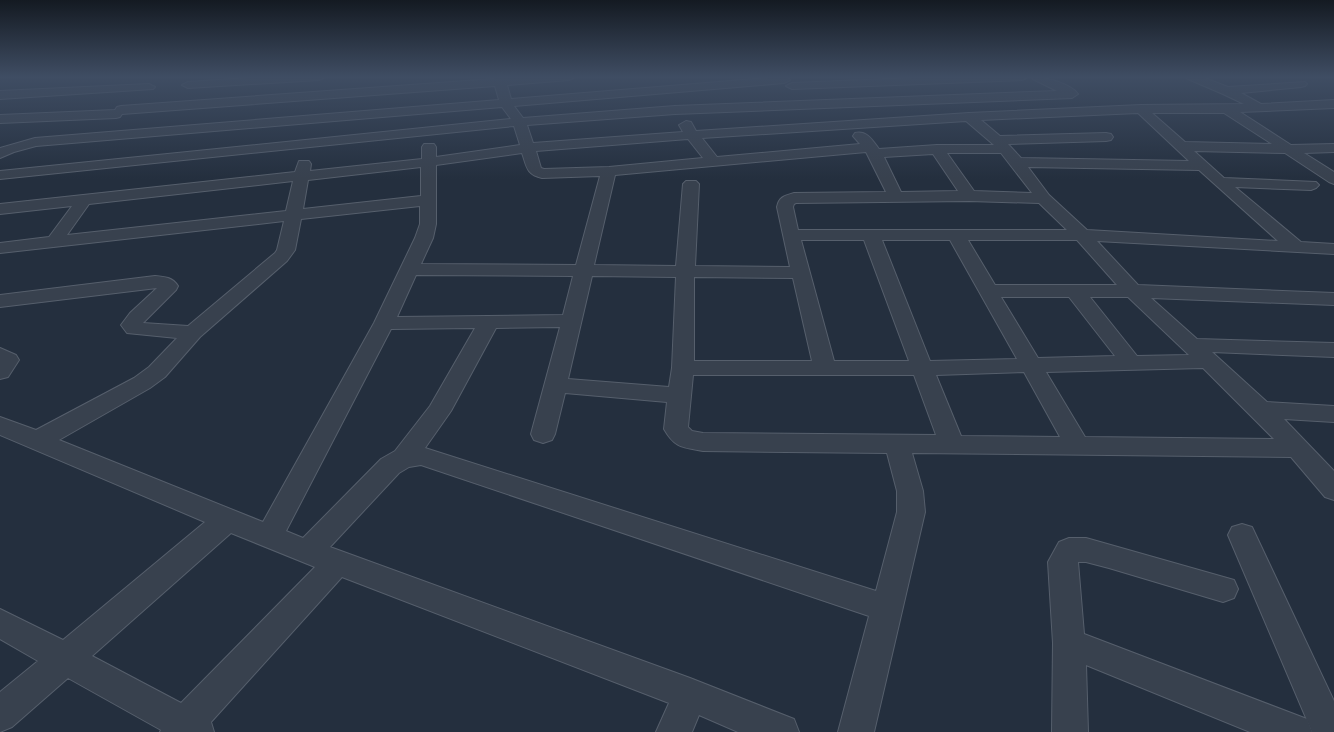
<svg xmlns="http://www.w3.org/2000/svg" width="1334" height="732" font-family="'Source Sans 3',sans-serif">
  <style>
    .lines { fill: none; stroke-linecap: round; stroke-linejoin: round }
    .minor-casing { stroke: #565f6c; stroke-width: 2 }
    .minor { fill: #38414e; fill-rule: evenodd }
  </style>
  <rect width="100%" height="100%" fill="#242f3e"/>
  <g class="lines">
    <g class="minor-casing">
      <g id="minor">
        <path d="M265 77H325L319 80 188 88 182 85 188 82Z"/>
        <path d="M494 77H575L569 80 507 85 511 99 780 77 788 78 790 80 784 83 514 106 523 118 675 106 1057 91 1033 79 1031 77C1045 77 1070 83 1078 94L1072 98 675 114 527 125 533 143 683 132 679 125 686 121 691 122 696 131 969 113 1141 105 1244 104 1223 94 1188 79 1186 77H1202L1228 87 1305 82 1307 84 1305 86 1301 87 1241 93 1261 104 1334 100V108L1240 112 1291 145 1334 144V152L1304 153 1334 172V184L1329 182 1285 153 1194 151 1224 178 1316 182 1319 185 1316 188 1311 190 1235 187 1301 242 1334 244V254L1097 241 1138 285 1334 293V305L1151 298 1197 339 1334 343V357L1212 352 1267 402 1334 406V422L1284 419 1334 471V500L1325 497 1291 457 912 453 923 491 925 512 874 732H838L869 616 421 465 409 467 399 473 330 547 690 678 794 719 799 732H738L699 715 692 732H656L669 703 342 577 211 722 214 732H160L161 730 68 678 12 727 0 732V692L38 661 0 639V609L63 640 205 522 0 435V417L36 430 134 378 149 367 177 338 127 333 121 325 130 313 157 288 0 307V295L155 276C165 277 172 277 178 286L176 290 143 323 188 326 275 253 277 250 284 221 0 253V243L49 237 72 206 0 214V204L295 172 299 161H309L311 164 310 171 422 159V147L424 144H434L436 147V157L520 145 514 126 0 179V171L511 119 502 107 36 146 14 152 0 158V148L35 138 499 100 495 86 122 114 120 117 116 118 0 123V115L115 110 117 107 121 106 494 79ZM1138 113 1189 161 1021 158 1008 144 1106 141 1111 140 1113 137 1111 134 1106 133 1000 136 981 120ZM1152 113H1224L1272 144 1185 142ZM966 121 994 145H937L879 149C873 141 867 130 855 133L853 136 860 144 717 157 702 138ZM688 139 703 158 609 167 544 169 541 168 536 151ZM866 152 886 192 794 193C784 196 779 197 777 207L790 267 695 266 699 184 696 181H686L683 184 676 266 594 265 615 175ZM522 153C527 167 526 174 542 178L600 176 576 265 421 264 433 238 436 224V165ZM947 153H1001L1032 193 974 191ZM933 154 958 191 901 192 884 157ZM421 167V196L303 209 308 180ZM1028 167 1199 170 1278 241 1087 230 1049 195ZM293 181 286 211 67 235 89 204ZM969 201 1039 203 1067 230H798L793 207 794 204 796 203ZM420 206V224L415 238 374 323 263 522 59 440 150 388 165 377 200 337 287 261 295 250 301 219ZM801 240H864L909 361H834ZM882 240H950L1017 359 930 361ZM968 240H1077L1117 285H995ZM416 275 573 276 563 315 397 317ZM592 276 676 277 672 368 669 387 568 379ZM694 277 793 278 812 361H694ZM1001 297H1069L1115 356 1038 358ZM1090 297H1128L1189 355 1137 356ZM560 327 531 434 534 440 543 443 552 440 555 434 565 393 667 402 664 429C675 448 682 447 703 451L887 453 897 491V512L876 591 425 448 451 411 496 328ZM475 328 430 406 395 451 381 459 303 538 286 531 391 329ZM1203 368 1274 439 1085 437 1046 372ZM1024 372 1060 437 961 436 936 375ZM693 375H914L936 435 703 433 692 431 688 427ZM231 533 315 567 181 703 92 656Z"/>
        <path d="M938 77H1028L1022 80 792 89 786 86 792 83Z"/>
        <path d="M149 84 155 87 153 89 0 99V91Z"/>
        <path d="M0 348 16 355 19 360 8 377 0 379Z"/>
        <path d="M1242 524 1252 527 1334 701V732H1312L1228 535 1232 527Z"/>
        <path d="M1069 538H1086L1234 580 1238 589 1234 598 1223 602 1109 568 1086 562H1078L1084 634 1307 719 1312 732H1250L1086 665 1088 732H1052L1053 643 1048 562 1059 542Z"/>
      </g>
    </g>
    <use href="#minor" class="minor"/>
  </g>
  <linearGradient id="sky" x2="0" y2="1"><stop stop-color="#141a22"/><stop offset="0.43" stop-color="#3f4d63"/><stop offset="1" stop-color="#3f4d63" stop-opacity="0"/></linearGradient>
  <rect width="1334" height="179" fill="url(#sky)"/>
</svg>
